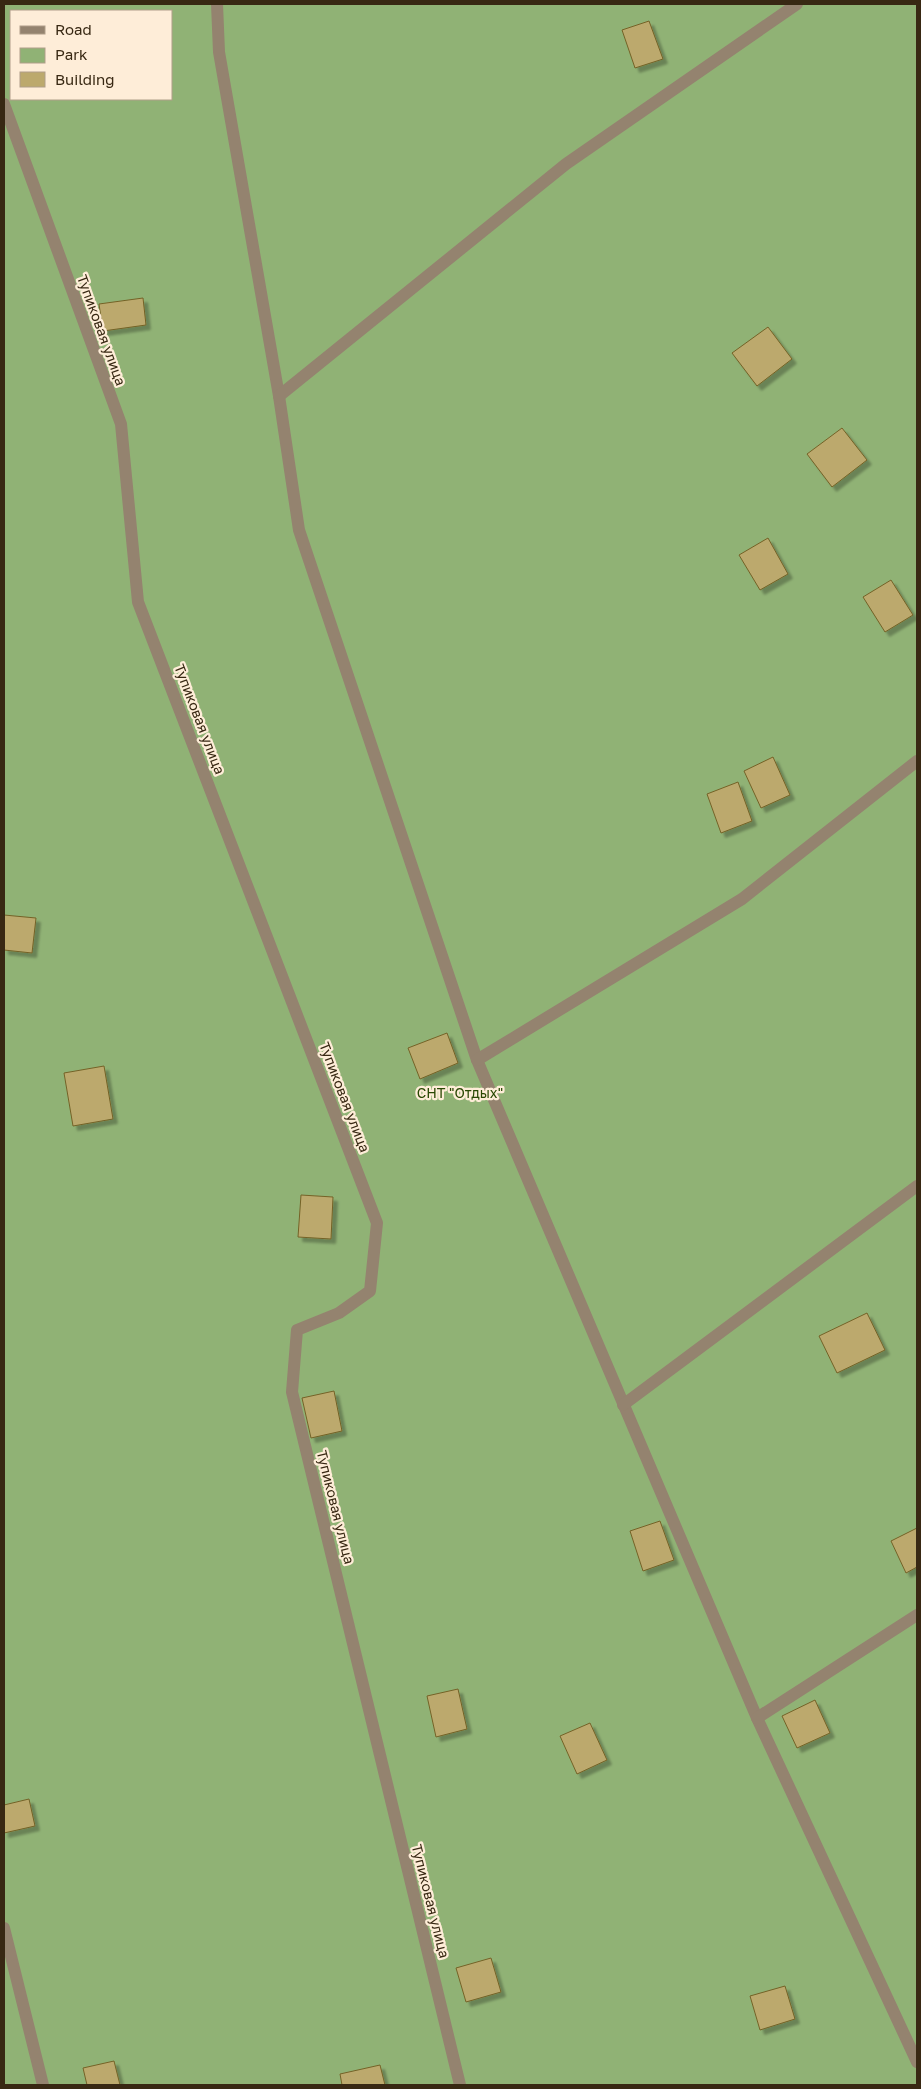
<svg xmlns="http://www.w3.org/2000/svg" width="921" height="2089" font-family="'Golos Text',sans-serif">
  <style>
    .green { fill: #90b275; fill-rule: evenodd }
    .building { fill: #bca96d; stroke: #746227; filter: url(#shadow) }
    .lines { fill: none; stroke-linecap: round; stroke-linejoin: round }
    .minor { stroke: #94836f; stroke-width: 12 }
    .labels { text-anchor: middle; dominant-baseline: central; stroke-width: 4.5; stroke-linejoin: round; paint-order: stroke }
    .street-label { font-size: 14px; fill: #382813; stroke: #feedd8 }
    .park-label { font-size: 14px; fill: #294803; stroke: #feedd8 }
  </style>
  <defs>
    <filter id="shadow"><feDropShadow dx="4.5" dy="4.5" stdDeviation="1" flood-color="#0004"/></filter>
  </defs>
  <rect width="100%" height="100%" fill="#f0c794"/>
  <path class="green" d="M4 4H917V2085H4ZM11 11H171V99H11Z"/>
  <g class="building">
    <path d="M649 21 663 59 635 68 622 30Z"/>
    <path d="M143 298 146 325 103 331 99 304Z"/>
    <path d="M768 327 792 359 757 386 732 353Z"/>
    <path d="M842 428 867 460 832 487 807 454Z"/>
    <path d="M768 538 788 574 760 590 739 555Z"/>
    <path d="M891 580 913 615 885 632 863 597Z"/>
    <path d="M773 757 790 795 761 808 744 771Z"/>
    <path d="M738 782 752 821 721 833 707 794Z"/>
    <path d="M4 915 36 918 32 953 4 950Z"/>
    <path d="M447 1033 458 1063 420 1079 408 1048Z"/>
    <path d="M104 1066 113 1119 73 1126 64 1073Z"/>
    <path d="M301 1195 333 1197 331 1239 298 1237Z"/>
    <path d="M867 1313 885 1350 837 1373 819 1336Z"/>
    <path d="M334 1391 342 1431 311 1438 302 1398Z"/>
    <path d="M660 1521 674 1560 643 1571 630 1531Z"/>
    <path d="M917 1528V1567L906 1573 891 1541Z"/>
    <path d="M458 1689 467 1729 436 1737 427 1696Z"/>
    <path d="M815 1700 830 1733 797 1748 782 1716Z"/>
    <path d="M590 1723 607 1760 577 1774 560 1736Z"/>
    <path d="M29 1799 35 1826 4 1833V1805Z"/>
    <path d="M491 1958 501 1992 466 2002 456 1968Z"/>
    <path d="M785 1986 795 2019 760 2030 750 1996Z"/>
    <path d="M114 2061 120 2085H87L83 2068Z"/>
    <path d="M380 2065 385 2085H342L340 2074Z"/>
  </g>
  <g class="lines">
    <g class="minor">
      <path d="M217 4 219 52 279 396 299 530 477 1060 757 1718 917 2062"/>
      <path d="M4 104 121 424 138 602 377 1223 370 1291 339 1313 297 1330 292 1392 460 2085"/>
      <path d="M279 396 566 164 797 4"/>
      <path d="M477 1060 742 899 917 761"/>
      <path d="M623 1405 917 1186"/>
      <path d="M757 1718 917 1615"/>
      <path d="M4 1928 43 2085"/>
    </g>
  </g>
  <g class="labels">
    <g class="street-label">
      <text transform="translate(102 330) rotate(70)">Тупиковая улица</text>
      <text transform="translate(200 719) rotate(69)">Тупиковая улица</text>
      <text transform="translate(345 1097) rotate(69)">Тупиковая улица</text>
      <text transform="translate(336 1507) rotate(76)">Тупиковая улица</text>
      <text transform="translate(431 1901) rotate(76)">Тупиковая улица</text>
    </g>
    <g class="park-label">
      <text x="460" y="1092">СНТ "Отдых"</text>
    </g>
  </g>
  <rect width="921" height="2089" fill="none" stroke="#382813" stroke-width="10"/>
  <rect x="10" y="10" width="162" height="90" fill="#feedd8" stroke="#af9e89"/>
  <rect x="20" y="26" width="25" height="8" fill="#94836f" stroke="#af9e89"/>
  <text x="55" y="35" font-size="15" fill="#382813">Road</text>
  <rect x="20" y="48" width="25" height="15" fill="#90b275" stroke="#af9e89"/>
  <text x="55" y="60" font-size="15" fill="#382813">Park</text>
  <rect x="20" y="72" width="25" height="15" fill="#bca96d" stroke="#af9e89"/>
  <text x="55" y="85" font-size="15" fill="#382813">Building</text>
</svg>
